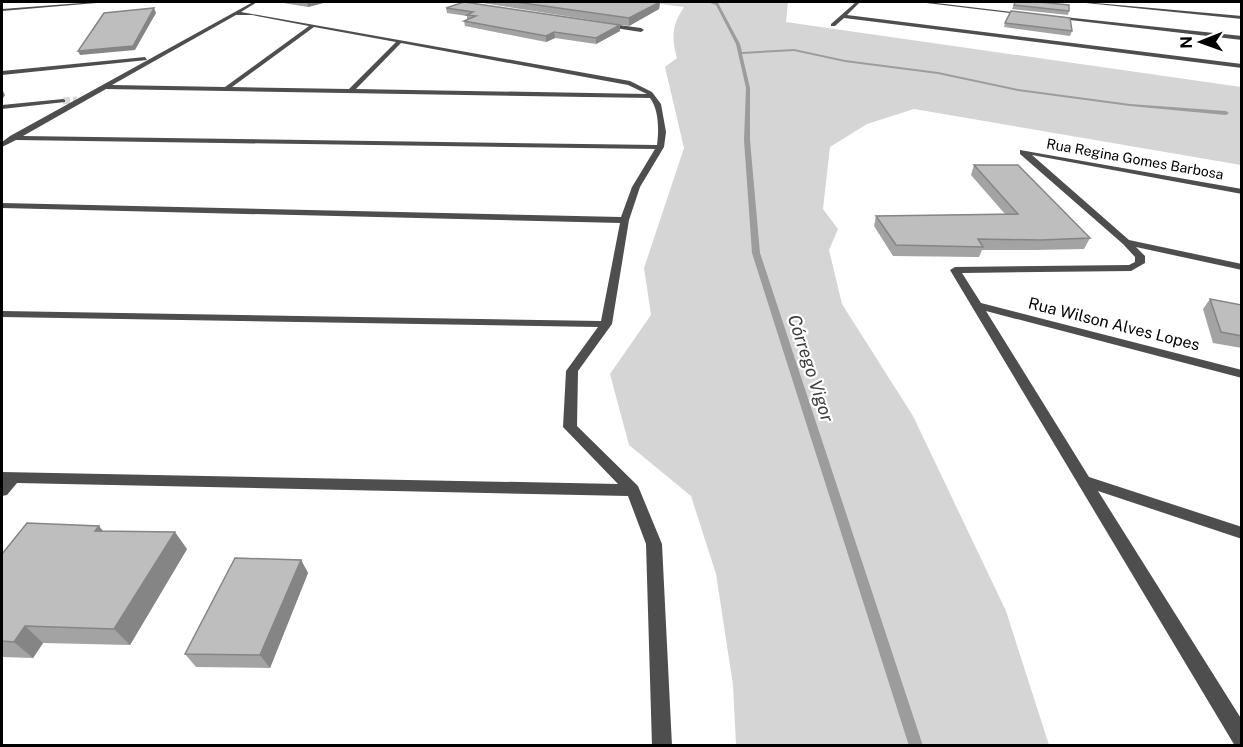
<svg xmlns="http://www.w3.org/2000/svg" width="1243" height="747" font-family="'Public Sans',sans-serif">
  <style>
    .green { fill: #d5d5d5 }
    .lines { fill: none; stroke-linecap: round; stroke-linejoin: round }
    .stream { fill: #9c9c9c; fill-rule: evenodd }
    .street-tunnel { stroke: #d9d9d9; stroke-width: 7; stroke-dasharray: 7 3; stroke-linecap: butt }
    .street { fill: #4e4e4e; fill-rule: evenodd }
    .wall { fill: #a3a3a3 }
    .shaded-wall { fill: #858585 }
    .building { fill: #bebebe; stroke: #858585; stroke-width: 1.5 }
    .labels { text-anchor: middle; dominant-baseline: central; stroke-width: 4.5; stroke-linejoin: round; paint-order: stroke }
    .far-street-label { font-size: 14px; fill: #000; stroke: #fff }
    .street-label { font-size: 16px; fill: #000; stroke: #fff }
    .water-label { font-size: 18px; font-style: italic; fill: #3d3d3d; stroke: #fff }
  </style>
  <rect width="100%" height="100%" fill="#fff"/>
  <path class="green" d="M643 2H788L786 22 1241 87V165L914 109 867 124 830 147 823 209 838 229 829 250 842 304 913 416 1006 611 1049 745H736L733 685 716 574 691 496 629 445 610 374 651 315 644 268 684 148 665 67 677 58C671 37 672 25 684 7Z"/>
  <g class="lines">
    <path class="stream" d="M707 2 718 3 740 44 742 52 794 49 845 60 938 72 1018 89 1130 104 1226 111 1229 113 1226 115 1130 106 1018 91 938 74 845 62 794 51 742 54 750 88V140L760 253 923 746H909L752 253 744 140 746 88 736 44 716 5Z"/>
    <path class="street-tunnel" d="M63 101 77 100"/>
    <g class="street">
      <path d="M95 2H108L2 11V9Z"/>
      <path d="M253 2H257L241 12 630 81 652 92 661 104 666 132 664 147 640 187 629 220 612 324 578 371 577 426 638 486 662 544 672 746H652L646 544 628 496 17 483 7 495 2 496V472L618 484 563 427 566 371 598 327 2 317V311L601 321 620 223 2 208V203L621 217 632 187 655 149 16 140 2 147V142L10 136ZM236 15H252L309 26 225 87 112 85ZM314 27 396 42 349 89 232 87ZM401 43 628 85 647 94 356 89ZM106 89 650 98C659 110 659 130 657 145L23 136Z"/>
      <path d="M856 2H860L847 15 1242 64V68L844 18 835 26H831V24Z"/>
      <path d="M918 2H928L1028 14 1026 15Z"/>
      <path d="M1084 2 1242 16V19L1086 3Z"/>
      <path d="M1055 16 1242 36V40L1053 18Z"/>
      <path d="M604 23 641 28 644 30 641 32 602 26Z"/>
      <path d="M145 57 147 60 2 75V71Z"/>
      <path d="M63 99 65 100V102L2 109V105Z"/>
      <path d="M1020 150 1242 189V194L1032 155 1129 240 1242 264V270L1136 247 1145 256V263L1131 271 962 273 981 303 1242 370V378L986 311 1089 477 1242 527V539L1098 491 1242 720V746H1235L950 270 955 267 1129 265 1135 262V257L1123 244 1020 154Z"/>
    </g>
  </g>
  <g class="wall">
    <path d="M277 2H327L308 7Z"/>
    <path d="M476 2H660L659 9 629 26Z"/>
    <path d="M1015 2 1069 11 1068 15 1012 9Z"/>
    <path d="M446 8 620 31 596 44 555 38 546 42 465 26 464 21 467 20V16L447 13Z"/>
    <path d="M1005 23 1072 31 1070 36 1004 27Z"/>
    <path d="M974 165 1090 238 1084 249 1036 250H982L979 257 893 256 874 226 876 216 1005 214 971 175Z"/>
    <path d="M1210 299 1242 305V348L1213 343 1203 309Z"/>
    <path d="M103 531 187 549 130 645 43 643 33 658 2 657V554Z"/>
    <path d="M301 560 308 573 270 668 196 667 185 654Z"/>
  </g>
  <g class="shaded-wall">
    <path d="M307 2H327L308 7Z"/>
    <path d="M660 2 659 9 629 26V18Z"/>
    <path d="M154 8 156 13 135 50 80 55 78 51Z"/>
    <path d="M620 25V31L596 44V38Z"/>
    <path d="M554 32 555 38 546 42V36Z"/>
    <path d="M2 89 5 95 2 100Z"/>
    <path d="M99 526 113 543 95 531Z"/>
    <path d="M175 532 187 549 130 645 114 629Z"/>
    <path d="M301 560 308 573 270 668 260 655Z"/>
    <path d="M25 626 43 643 33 658 14 642Z"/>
  </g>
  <g class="building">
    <path d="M464 2 620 25 596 38 554 32 546 36 464 21 476 16 467 15 473 12 446 8Z"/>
    <path d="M516 2H660L629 18Z"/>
    <path d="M1015 2H1039L1069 5V11L1014 5Z"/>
    <path d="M154 8 133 46 78 51 104 13Z"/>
    <path d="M1011 11 1070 18 1072 31 1005 23Z"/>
    <path d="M974 165H1018L1090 238 1041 240 978 239 983 247 896 245 876 216 1018 214Z"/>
    <path d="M1210 299 1242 305V336L1221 332Z"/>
    <path d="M27 523 99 526 95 531 175 532 114 629 25 626 14 642 2 641V554Z"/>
    <path d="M235 558 301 560 260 655 185 654Z"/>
  </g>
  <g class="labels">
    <g class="far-street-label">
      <text transform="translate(1135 159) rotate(10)">Rua Regina Gomes Barbosa</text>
    </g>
    <g class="street-label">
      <text transform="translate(1114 324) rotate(14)">Rua Wilson Alves Lopes</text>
    </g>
    <g class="water-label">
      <text transform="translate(811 368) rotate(72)">Córrego Vigor</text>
    </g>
  </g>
  <rect width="1243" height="747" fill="none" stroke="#000000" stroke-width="6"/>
  <g transform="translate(1201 42) rotate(269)" stroke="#ffffff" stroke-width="4.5" paint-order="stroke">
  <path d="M0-4.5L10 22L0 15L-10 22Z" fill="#000000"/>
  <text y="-9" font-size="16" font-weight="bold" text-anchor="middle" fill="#000000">N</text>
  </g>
</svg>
